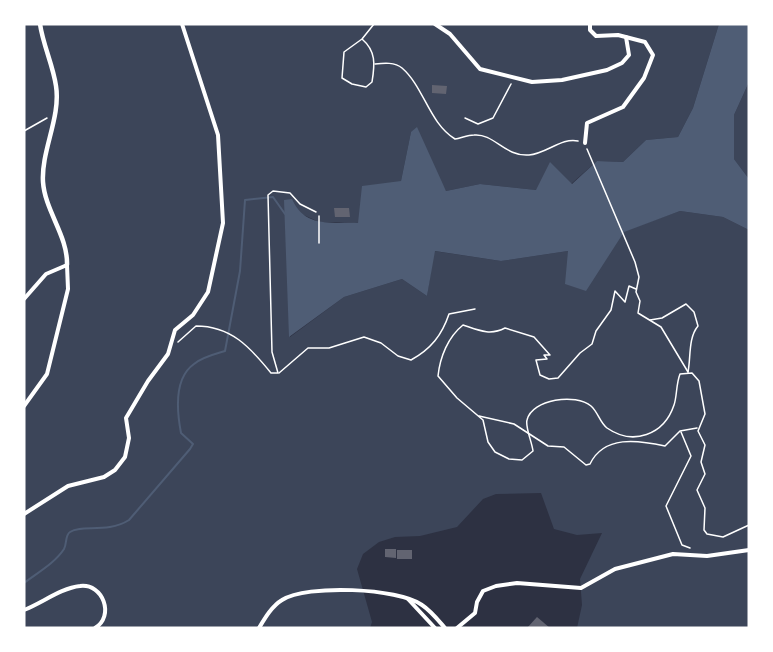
<svg xmlns="http://www.w3.org/2000/svg" width="773" height="652" font-family="Cabin,sans-serif">
  <style>
    .green { fill: #3c4559 }
    .water { fill: #4f5d75 }
    .lines { fill: none; stroke-linecap: round; stroke-linejoin: round }
    .stream { stroke: #4f5d75; stroke-width: 2 }
    .building { fill: #626471 }
    .path { stroke: #fff; stroke-width: 1.5 }
    .minor { stroke: #fff; stroke-width: 4 }
    .tertiary { stroke: #fff; stroke-width: 4.5 }
  </style>
  <rect width="100%" height="100%" fill="#2d3142"/>
  <g class="green">
    <path d="M24 24H719L693 108 678 137 646 140 623 162 597 161 571 184 536 190 480 184 446 191 411 132 401 181 358 223 319 222 297 212 290 337 344 297 402 279 427 296 434 251 501 261 568 251 680 211 723 217 749 230V628H577L582 605 580 579 602 533 577 535 554 529 541 493 496 494 483 499 457 527 420 536 395 537 379 542 363 554 357 569 372 622 370 628H24Z"/>
    <path d="M749 82V179L734 159V115Z"/>
  </g>
  <path class="water" d="M719 24H749V82L734 115V159L749 179V230L723 217 680 211 624 232 586 291 565 284 568 251 501 261 435 251 427 296 402 279 344 297 289 337 284 200 292 199C305 228 330 222 358 223L362 186 401 181 411 132 417 127 446 191 480 184 536 190 550 162 572 184 597 161 623 162 646 140 678 137 693 108Z"/>
  <g class="lines">
    <path class="stream" d="M24 583C37 573 55 563 64 549 67 544 65 535 70 532 82 524 107 534 129 520L190 449 193 444 181 433C177 412 174 378 194 364 202 357 215 354 225 351L240 271 245 200 273 197 285 214"/>
  </g>
  <g class="building">
    <path d="M432 85 447 86 446 94 432 93Z"/>
    <path d="M334 208H349L350 217H335Z"/>
    <path d="M385 549H396V558L385 557Z"/>
    <rect x="397" y="550" width="15" height="9"/>
    <path d="M537 617 550 628H527Z"/>
  </g>
  <g class="lines">
    <g class="path">
      <path d="M362 39C376 51 375 64 372 82L366 87 352 84 342 78 344 52 362 39 374 24"/>
      <path d="M375 64C384 63 395 62 402 68 424 87 429 123 455 139 461 138 468 135 474 135 494 133 505 157 529 155 546 154 562 137 578 141"/>
      <path d="M465 118 478 124 493 118 511 84"/>
      <path d="M24 131 47 118"/>
      <path d="M587 149 635 262 639 277 636 292 640 301 638 313 661 327 688 372"/>
      <path d="M319 243V216"/>
      <path d="M636 289 629 286 625 302 615 291 611 310 596 331 592 344 580 353 558 378 549 379 540 375 536 360 547 359 544 355H550L534 337 505 328C490 336 478 330 463 325 448 337 440 357 438 376L457 398 483 420 488 442 495 452 509 459 522 460 533 451C532 442 525 427 527 420 532 399 576 393 591 406 598 412 600 423 607 428 633 446 664 435 674 405 677 397 676 384 680 374L692 373 699 381 705 414 698 431 705 445 701 462 705 474 697 490 705 508 704 530 707 534 723 537 749 525"/>
      <path d="M650 320 662 318 686 304 694 312 698 326C688 338 691 357 688 372"/>
      <path d="M178 342 196 326C231 326 250 347 271 373H278L272 352 268 195 273 191 290 193 300 204 316 212"/>
      <path d="M279 373 308 348H329L364 337 381 343 398 356 411 360C431 349 442 335 449 314L475 309"/>
      <path d="M479 416 514 424 548 446 564 447 586 465 590 464C604 435 638 440 665 446L680 431 697 428"/>
      <path d="M681 432 691 456 666 506 682 545 690 548"/>
    </g>
    <g class="minor">
      <path d="M435 24 450 34 480 69 532 82 562 80 607 70 622 63 629 55 626 37"/>
      <path d="M585 143 587 123 623 107 644 78 653 55 645 42 618 35 596 36 590 30V24"/>
      <path d="M24 299 46 274 67 265 68 289 47 374 24 406"/>
      <path d="M24 514 68 486 104 477 115 470 125 457 129 438 126 418 148 381 168 354 175 330 193 315 208 292 223 223 218 135 182 24"/>
      <path d="M408 599 435 628"/>
      <path d="M24 610C42 603 61 588 80 586 103 583 115 616 95 628"/>
      <path d="M259 628C265 618 272 606 282 600 307 584 398 588 422 605 431 611 438 620 445 628"/>
      <path d="M457 628 475 613 477 602 483 591 496 586 517 583 581 588 615 569 673 554 707 556 749 550"/>
    </g>
    <path class="tertiary" d="M40 24C43 45 53 65 56 86 61 117 41 151 43 182 45 211 68 236 67 265"/>
  </g>
  <rect width="773" height="652" fill="none" stroke="#ffffff" stroke-width="51"/>
</svg>
